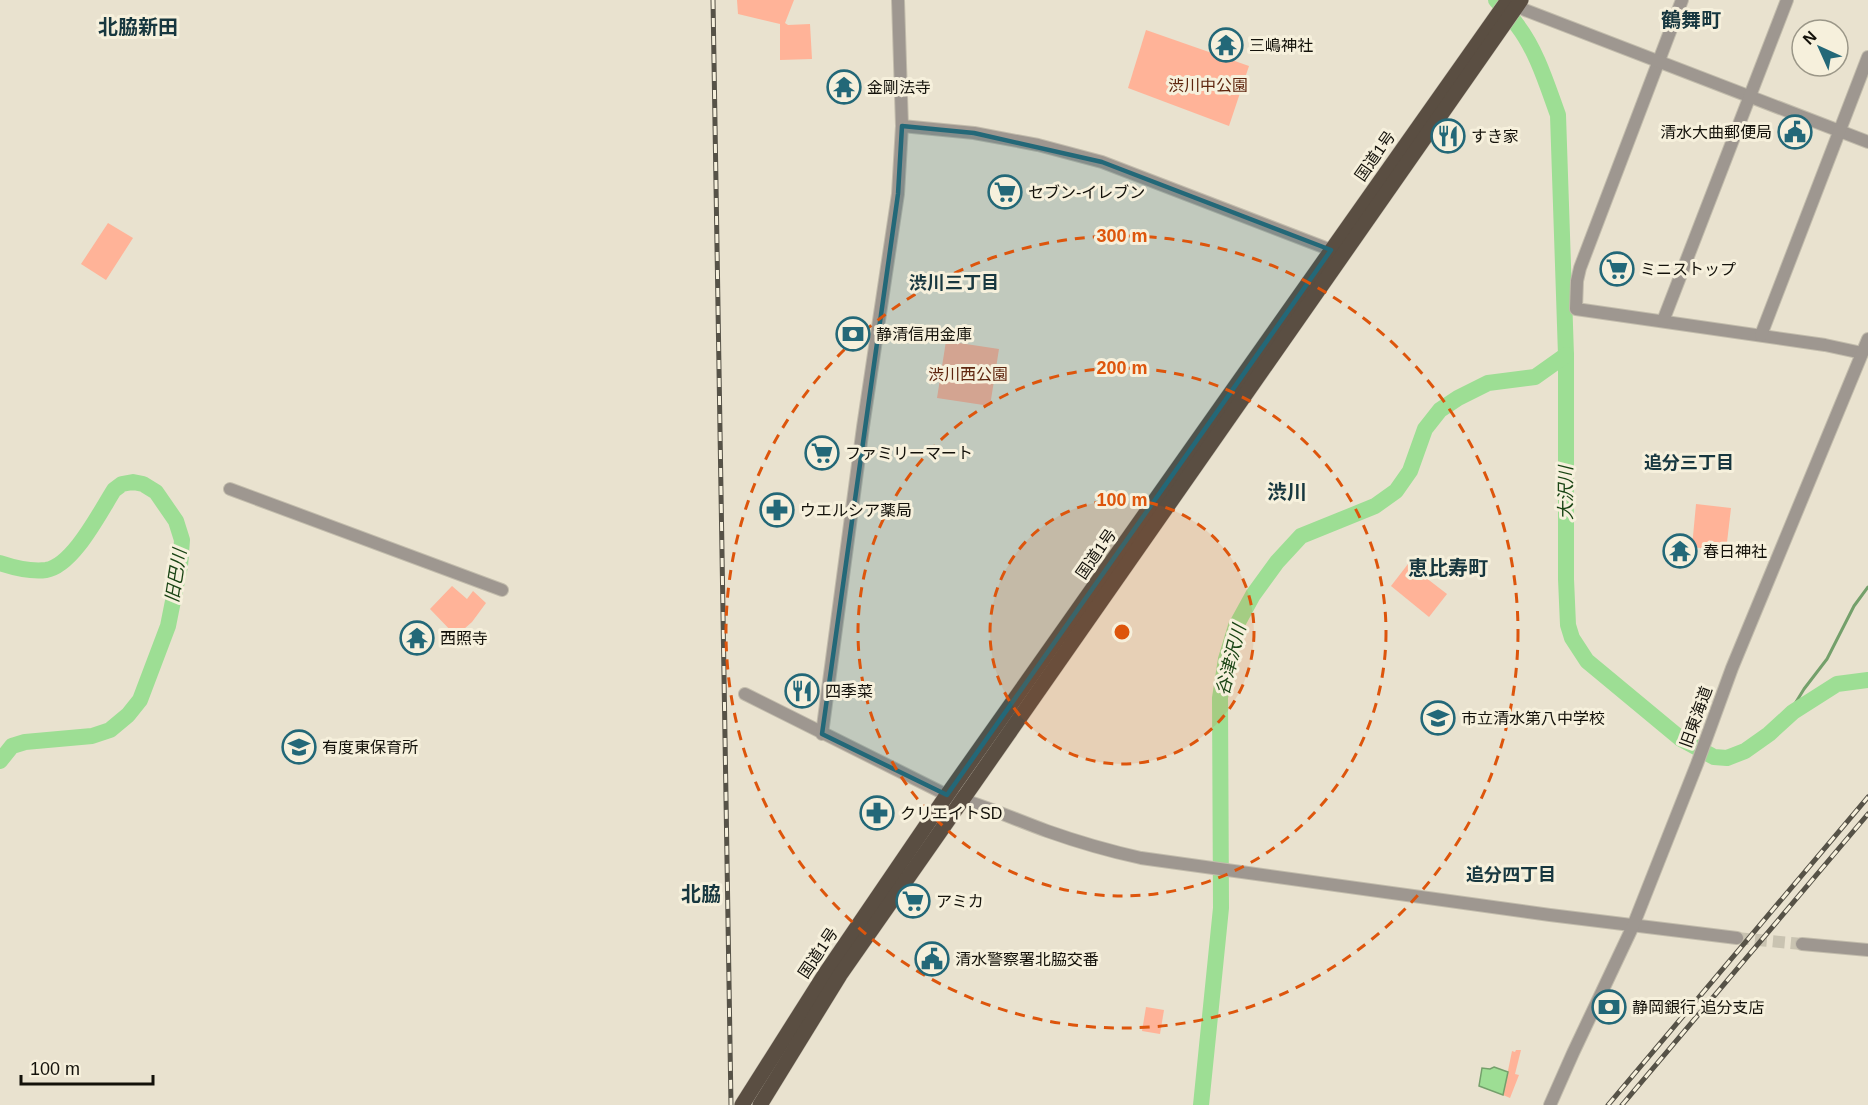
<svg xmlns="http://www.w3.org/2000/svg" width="1868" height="1105" font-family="Helvetica,'Noto Sans JP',sans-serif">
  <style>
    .green { fill: #ffb398 }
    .water { fill: #9dde94; stroke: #74a06b; stroke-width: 1.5 }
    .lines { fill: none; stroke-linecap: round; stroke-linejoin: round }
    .stream { stroke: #74a06b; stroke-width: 3 }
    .river { stroke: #9dde94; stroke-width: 16 }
    .tertiary-tunnel { stroke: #c9c3b1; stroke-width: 12; stroke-dasharray: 12 6; stroke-linecap: butt }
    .tertiary-casing { stroke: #c2bcac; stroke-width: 14 }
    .trunk-casing { stroke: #c2bcac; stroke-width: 16 }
    .tertiary { stroke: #9e9790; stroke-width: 12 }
    .trunk { stroke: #5a4e42; stroke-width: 15 }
    .rail-casing { stroke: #565247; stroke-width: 5 }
    .rail { stroke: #f6f0dc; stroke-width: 3; stroke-dasharray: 9; stroke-linecap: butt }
    .marked { fill: #236878; fill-opacity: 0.2; stroke: #236878; stroke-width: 4.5; stroke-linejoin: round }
    .ring { fill: none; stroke: #dd550c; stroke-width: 3; stroke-dasharray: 10 8 }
    .labels { text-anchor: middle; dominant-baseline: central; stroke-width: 6; stroke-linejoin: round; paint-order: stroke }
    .poi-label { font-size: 16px; fill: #13110a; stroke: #f6f0dc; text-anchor: start }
    .park-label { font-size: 16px; fill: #5f260f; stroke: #f6f0dc }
    .street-label { font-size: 16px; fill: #13110a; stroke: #f6f0dc }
    .neighbourhood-label { font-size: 18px; font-weight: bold; fill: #17373f; stroke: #f6f0dc }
    .water-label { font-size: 18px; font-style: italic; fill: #194414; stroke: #f6f0dc }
    .quarter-label { font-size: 20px; font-weight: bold; fill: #17373f; stroke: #f6f0dc }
    .centre { fill: #dd550c; stroke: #f6f0dc; stroke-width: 3 }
    .ring-label { font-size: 18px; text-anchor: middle; font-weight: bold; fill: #dd550c; stroke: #f6f0dc; stroke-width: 6; stroke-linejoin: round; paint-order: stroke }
  </style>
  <rect width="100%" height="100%" fill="#e9e2cf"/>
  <g class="green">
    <path d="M737 0H794L785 23 788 25 810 24 812 59 780 60V24L738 14Z"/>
    <path d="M1146 30 1249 66 1229 126 1128 88Z"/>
    <path d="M108 223 133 238 106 280 81 264Z"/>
    <path d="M946 341 999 349 990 406 937 398Z"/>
    <path d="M1696 504 1731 508 1726 551 1692 547Z"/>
    <path d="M1408 564 1447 594 1429 617 1391 586Z"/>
    <path d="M452 586 467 599 473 591 486 603 472 622 456 636 430 609Z"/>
    <path d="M1146 1007 1164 1010 1160 1034 1142 1031Z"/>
    <path d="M1516 1050H1521L1515 1074 1519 1075 1510 1098 1503 1095 1512 1051 1515 1052Z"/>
  </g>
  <path class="water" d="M1494 1067 1508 1072 1503 1095 1479 1086 1482 1068 1490 1069Z"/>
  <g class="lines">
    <path class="stream" d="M1785 720 1804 689 1827 659 1854 606 1868 587"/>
    <g class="river">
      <path d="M1496 0C1503 8 1511 16 1517 25 1537 51 1547 85 1558 115L1566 355V579L1568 625 1572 638 1587 661 1681 739 1714 757 1727 758 1745 751 1769 734 1793 712 1837 684 1868 680"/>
      <path d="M0 563C15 568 30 572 46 570 73 566 100 512 114 490L122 484 133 482 143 484 156 492 176 521 182 540 180 566 168 626 140 700 128 715 110 730 92 736 25 742 12 746 0 761"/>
      <path d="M1201 1105 1221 908 1220 698 1226 659 1236 626 1253 595 1277 562 1301 536 1375 506 1396 491 1410 471 1425 429 1440 410 1458 398 1488 383 1535 377 1566 355"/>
    </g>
    <path class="tertiary-tunnel" d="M1737 938 1802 944"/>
    <g class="tertiary-casing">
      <g id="tertiary">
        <path d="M1682 0 1580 268 1577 281 1576 309 1825 345 1862 353"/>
        <path d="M1517 5 1525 10 1868 142"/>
        <path d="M902 126 974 133 1038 145 1102 162 1331 250"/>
        <path d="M1663 321 1787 0"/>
        <path d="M1761 335 1868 57"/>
        <path d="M230 489 502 590"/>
        <path d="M745 694 947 795C981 804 1014 819 1047 831 1078 842 1109 851 1141 858L1550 915 1737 938"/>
        <path d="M822 734 863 427 898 194 902 126 898 0"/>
        <path d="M1802 944 1868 950"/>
        <path d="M1550 1105 1573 1053 1633 926 1697 764 1732 668 1868 339"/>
      </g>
    </g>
    <g class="trunk-casing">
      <g id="trunk">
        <path d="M742 1105 825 974 947 795 1508 0"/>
        <path d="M760 1105 840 975 1521 0"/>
      </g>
    </g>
    <use href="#tertiary" class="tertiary"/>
    <use href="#trunk" class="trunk"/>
    <g class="rail-casing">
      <g id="rail">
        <path d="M713 0 731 1105"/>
        <path d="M1608 1105 1868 797"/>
        <path d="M1622 1105 1868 814"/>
      </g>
    </g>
    <use href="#rail" class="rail"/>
  </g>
  <path class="marked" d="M902 126 974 133 1102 162 1331 250 947 795 822 734 898 194Z"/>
  <circle cx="1122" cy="632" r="132" fill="#dd550c" fill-opacity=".12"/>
  <g class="ring">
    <circle cx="1122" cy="632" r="132"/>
    <circle cx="1122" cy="632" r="264"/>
    <circle cx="1122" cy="632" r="396"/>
  </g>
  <defs>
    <g id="temple-ring" transform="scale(1.725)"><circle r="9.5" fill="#f6f0dc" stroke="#236878" stroke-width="1.5"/><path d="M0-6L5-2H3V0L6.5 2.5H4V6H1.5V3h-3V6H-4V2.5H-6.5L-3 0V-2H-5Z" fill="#236878"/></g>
    <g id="civic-ring" transform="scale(1.725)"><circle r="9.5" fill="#f6f0dc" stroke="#236878" stroke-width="1.5"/><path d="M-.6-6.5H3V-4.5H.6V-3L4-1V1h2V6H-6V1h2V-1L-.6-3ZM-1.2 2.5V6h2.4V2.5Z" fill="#236878"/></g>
    <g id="restaurant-ring" transform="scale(1.725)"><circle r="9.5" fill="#f6f0dc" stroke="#236878" stroke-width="1.5"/><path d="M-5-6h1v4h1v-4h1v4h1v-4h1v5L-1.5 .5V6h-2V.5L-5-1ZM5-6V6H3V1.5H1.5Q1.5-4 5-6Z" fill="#236878"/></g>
    <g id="supermarket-ring" transform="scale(1.725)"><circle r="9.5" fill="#f6f0dc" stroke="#236878" stroke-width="1.5"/><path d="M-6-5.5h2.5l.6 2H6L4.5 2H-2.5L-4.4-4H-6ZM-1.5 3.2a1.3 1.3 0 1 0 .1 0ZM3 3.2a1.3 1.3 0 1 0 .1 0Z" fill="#236878"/></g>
    <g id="bank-ring" transform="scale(1.725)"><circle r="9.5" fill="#f6f0dc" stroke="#236878" stroke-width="1.5"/><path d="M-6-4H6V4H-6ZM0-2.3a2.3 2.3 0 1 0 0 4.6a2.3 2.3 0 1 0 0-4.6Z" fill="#236878"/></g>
    <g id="pharmacy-ring" transform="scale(1.725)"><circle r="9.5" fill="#f6f0dc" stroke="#236878" stroke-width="1.5"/><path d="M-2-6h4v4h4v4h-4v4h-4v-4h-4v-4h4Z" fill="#236878"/></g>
    <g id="school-ring" transform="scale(1.725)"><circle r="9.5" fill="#f6f0dc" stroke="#236878" stroke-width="1.5"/><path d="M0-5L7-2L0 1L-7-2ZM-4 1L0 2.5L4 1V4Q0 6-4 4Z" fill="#236878"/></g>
  </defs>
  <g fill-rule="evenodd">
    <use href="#temple-ring" x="1226" y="45"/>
    <use href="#temple-ring" x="844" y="87"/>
    <use href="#civic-ring" x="1795" y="132"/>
    <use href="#restaurant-ring" x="1448" y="136"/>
    <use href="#supermarket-ring" x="1005" y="192"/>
    <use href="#supermarket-ring" x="1617" y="269"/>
    <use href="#bank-ring" x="853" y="334"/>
    <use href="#supermarket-ring" x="822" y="453"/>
    <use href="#pharmacy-ring" x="777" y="510"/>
    <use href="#temple-ring" x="1680" y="551"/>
    <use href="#temple-ring" x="417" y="638"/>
    <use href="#restaurant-ring" x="802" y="691"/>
    <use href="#school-ring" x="1438" y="718"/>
    <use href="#school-ring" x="299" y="747"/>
    <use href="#pharmacy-ring" x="877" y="813"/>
    <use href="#supermarket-ring" x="913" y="901"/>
    <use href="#civic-ring" x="932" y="959"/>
    <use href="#bank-ring" x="1609" y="1007"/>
  </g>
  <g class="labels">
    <g class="poi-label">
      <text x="1249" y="45">三嶋神社</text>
      <text x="867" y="87">金剛法寺</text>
      <text x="1772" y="132" text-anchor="end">清水大曲郵便局</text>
      <text x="1471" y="136">すき家</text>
      <text x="1028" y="192">セブン-イレブン</text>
      <text x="1640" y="269">ミニストップ</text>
      <text x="876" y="334">静清信用金庫</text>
      <text x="845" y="453">ファミリーマート</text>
      <text x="800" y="510">ウエルシア薬局</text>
      <text x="1703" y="551">春日神社</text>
      <text x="440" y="638">西照寺</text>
      <text x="825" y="691">四季菜</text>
      <text x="1461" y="718">市立清水第八中学校</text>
      <text x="322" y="747">有度東保育所</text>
      <text x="900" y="813">クリエイトSD</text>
      <text x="936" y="901">アミカ</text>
      <text x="955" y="959">清水警察署北脇交番</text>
      <text x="1632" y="1007">静岡銀行 追分支店</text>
    </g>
    <g class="park-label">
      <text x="1208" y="85">渋川中公園</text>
      <text x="968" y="374">渋川西公園</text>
    </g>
    <g class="street-label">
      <text transform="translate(1375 156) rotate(-55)">国道1号</text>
      <text transform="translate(1096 554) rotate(-55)">国道1号</text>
      <text transform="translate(1696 717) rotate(-70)">旧東海道</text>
      <text transform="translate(818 953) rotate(-56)">国道1号</text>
    </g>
    <g class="neighbourhood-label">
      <text x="954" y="283">渋川三丁目</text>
      <text x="1689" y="463">追分三丁目</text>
      <text x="1511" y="875">追分四丁目</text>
    </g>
    <g class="water-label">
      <text transform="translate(1566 493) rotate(-90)">大沢川</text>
      <text transform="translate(176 576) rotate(-81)">旧巴川</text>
      <text transform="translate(1231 660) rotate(-76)">谷津沢川</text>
    </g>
    <g class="quarter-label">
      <text x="1691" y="20">鶴舞町</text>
      <text x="138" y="27">北脇新田</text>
      <text x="1287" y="492">渋川</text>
      <text x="1448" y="568">恵比寿町</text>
      <text x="701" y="894">北脇</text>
    </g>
  </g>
  <circle cx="1122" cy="632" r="9" class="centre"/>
  <g class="ring-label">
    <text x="1122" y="242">300 m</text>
    <text x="1122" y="374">200 m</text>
    <text x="1122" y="506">100 m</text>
  </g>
  <g transform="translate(1820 48) rotate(315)"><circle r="28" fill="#f6f0dc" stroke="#9b9788" stroke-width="1.5"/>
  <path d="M0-4.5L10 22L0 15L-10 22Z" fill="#236878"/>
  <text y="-9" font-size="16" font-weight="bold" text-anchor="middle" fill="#13110a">N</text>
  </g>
  <path d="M21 1075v9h132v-9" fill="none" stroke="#13110a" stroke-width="3"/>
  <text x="30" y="1075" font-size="18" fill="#13110a" stroke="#f6f0dc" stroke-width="4.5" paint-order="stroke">100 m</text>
</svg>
